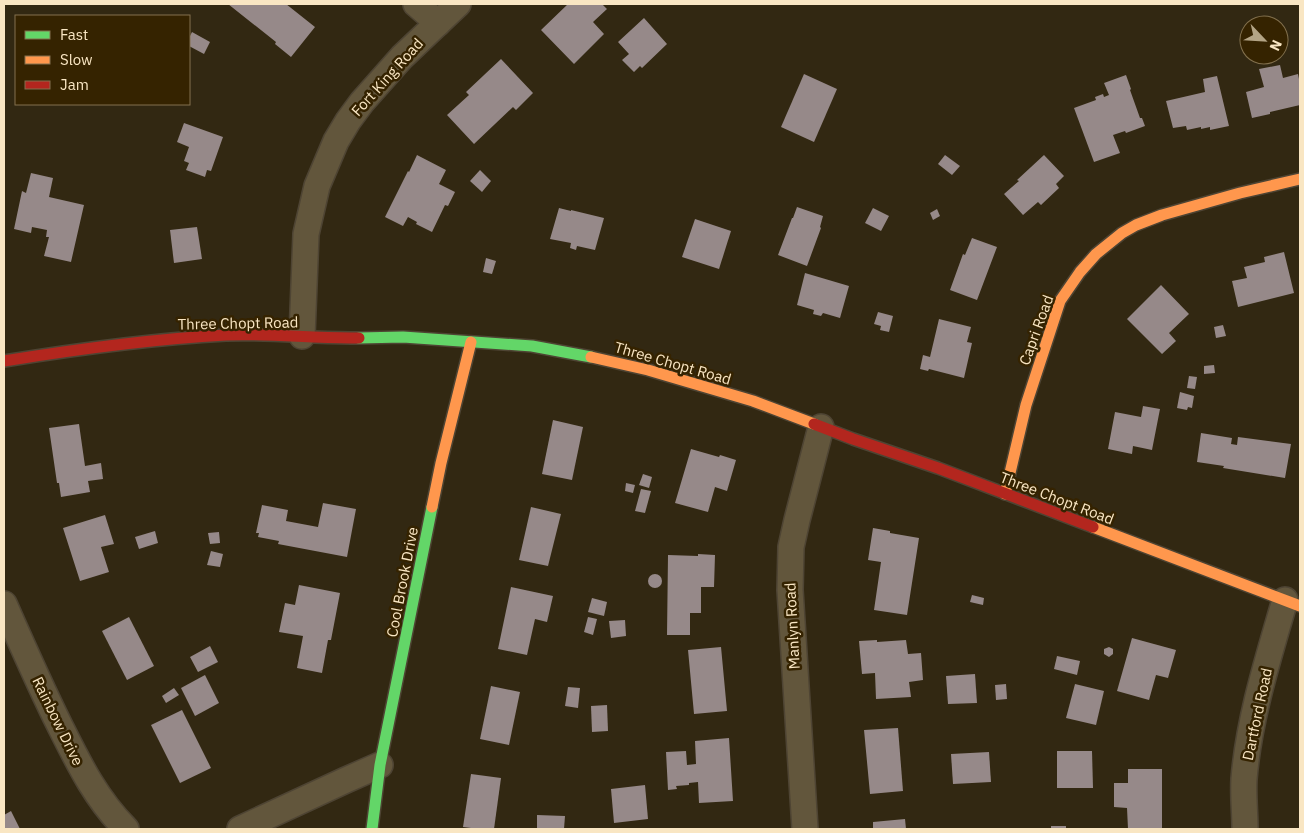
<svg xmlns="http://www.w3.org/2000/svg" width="1304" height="833" font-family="'IBM Plex Sans',sans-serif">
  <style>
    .building { fill: #968989 }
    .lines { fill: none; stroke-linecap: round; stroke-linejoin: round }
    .street-casing { stroke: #4e4433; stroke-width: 28 }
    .fast-casing { stroke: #4e4433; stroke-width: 14 }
    .slow-casing { stroke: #4e4433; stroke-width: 14 }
    .jam-casing { stroke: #4e4433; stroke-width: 14 }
    .street { stroke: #62563c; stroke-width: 25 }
    .fast { stroke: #63d668; stroke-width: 11 }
    .slow { stroke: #ff974d; stroke-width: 11 }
    .jam { stroke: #b3261e; stroke-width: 11 }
    .labels { text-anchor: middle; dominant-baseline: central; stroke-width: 5; stroke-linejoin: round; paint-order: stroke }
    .street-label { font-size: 15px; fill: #f9e6c3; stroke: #352300 }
  </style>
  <rect width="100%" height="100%" fill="#322812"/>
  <g class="building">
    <path d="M228 4H286L315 27 291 57 275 44 276 42Z"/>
    <path d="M568 4H602L607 9 593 22 604 34 574 64 541 30Z"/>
    <path d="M644 18 667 44 642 68 640 66 634 72 622 60 629 54 618 42Z"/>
    <path d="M192 32 210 42 204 54 189 46V38Z"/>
    <path d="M501 59 533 93 516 110 513 107 474 144 447 115 469 95 466 92Z"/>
    <path d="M1280 65 1283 78 1298 74 1300 84V105L1270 112V114L1252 118 1246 92 1264 87 1259 69Z"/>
    <path d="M804 74 837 89 814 142 781 127Z"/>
    <path d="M1126 75 1131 89 1130 90 1140 118H1142L1145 126 1126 133 1125 131 1113 135 1120 153 1094 162 1074 108 1096 100 1095 97 1103 94 1104 97 1109 95 1104 83Z"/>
    <path d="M1217 76 1229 126 1210 130V127L1201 129V127L1187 130 1186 126 1173 128 1166 101 1205 92 1203 79Z"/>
    <path d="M184 123 223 137 211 171 207 170 205 177 186 170 189 163 184 161 189 147 177 142Z"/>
    <path d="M417 155 446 170 439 184 455 192 448 206 445 205 432 232 416 224 417 222 408 217 403 226 385 217 408 171 409 172Z"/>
    <path d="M945 155 960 166 952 175 938 164Z"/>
    <path d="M1044 155 1064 176 1056 184 1059 188 1041 205 1038 202 1023 215 1004 194 1019 181 1017 180Z"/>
    <path d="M480 170 491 181 482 192 470 181Z"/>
    <path d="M31 173 53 178 49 197 84 205 71 262 44 256 49 237H46L47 230 32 227 31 233 14 229 22 191 26 193Z"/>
    <path d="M797 207 823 216 820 227 821 228 807 266 778 255 792 218H793Z"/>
    <path d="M559 208 571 211V210L604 218 595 250 577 246 576 250 570 248 571 243 550 239Z"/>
    <path d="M873 208 889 216 881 231 865 223Z"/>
    <path d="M937 209 940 216 933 220 930 213Z"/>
    <path d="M695 219 731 231 719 269 682 257Z"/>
    <path d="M197 227 202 259 174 263 170 230Z"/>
    <path d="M972 238 997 247 977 300 950 290 963 254 965 255Z"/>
    <path d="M1284 252 1294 293 1238 307 1232 281 1247 278 1244 267 1265 262 1264 257Z"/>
    <path d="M486 258 496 261 492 274 483 272Z"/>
    <path d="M805 273 849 286 840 318 823 313 821 316 813 314 814 310 797 305Z"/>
    <path d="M1161 285 1189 314 1169 333 1176 341 1162 354 1127 319Z"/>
    <path d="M878 312 893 316 889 332 880 330 881 326 874 324Z"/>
    <path d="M939 319 971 327 967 342 972 343 964 378 929 369 928 371 920 369 923 355 930 357Z"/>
    <path d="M1223 325 1226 336 1216 338 1214 327Z"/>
    <path d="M1214 365 1215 373 1204 374V366Z"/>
    <path d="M1189 376 1197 377 1195 389 1187 388Z"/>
    <path d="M1180 392 1194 396 1192 408 1188 407 1187 410 1177 408Z"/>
    <path d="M1143 406 1160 409 1152 450 1133 446 1132 454 1108 449 1115 412 1141 417Z"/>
    <path d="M553 420 583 427 572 480 542 474Z"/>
    <path d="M79 424 85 466 101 463 103 479 88 481 90 492 61 497 59 483H57L49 428Z"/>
    <path d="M1201 433 1232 438 1231 444 1237 445 1238 437 1291 444 1285 478 1223 468 1224 466 1197 462Z"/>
    <path d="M691 449 719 457 720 455 736 460 727 491 715 487 708 512 675 503Z"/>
    <path d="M643 474 652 477 649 488 639 485Z"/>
    <path d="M626 483 635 485 633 493 625 491Z"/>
    <path d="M641 489 651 491 645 513 635 511Z"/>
    <path d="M323 503 356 509 347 557 278 544 279 541 258 537 259 533H256L262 505 288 510 286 521 318 527Z"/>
    <path d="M531 507 561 514 548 566 519 560Z"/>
    <path d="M105 515 114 544 101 547 109 572 80 581 63 528Z"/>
    <path d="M873 528 890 531V533L919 538 907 615 874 610 881 562 868 560Z"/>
    <path d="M155 531 158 543 139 549 135 537Z"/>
    <path d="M219 532 220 543 210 544 208 533Z"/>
    <path d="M211 551 223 554 220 567 207 565Z"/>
    <path d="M698 554 715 555 714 587H701V613H690V635H667L668 555 698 556Z"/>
    <circle cx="655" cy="581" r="7"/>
    <path d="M299 585 340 593 331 640H328L322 673 297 668 303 636 279 632 285 603 295 605Z"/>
    <path d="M511 587 553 596 547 622 535 619 527 655 498 649Z"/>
    <path d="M972 595 984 598 983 605 970 602Z"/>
    <path d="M592 598 607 602 604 616 588 612Z"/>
    <path d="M129 617 154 666 127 680 102 631Z"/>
    <path d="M588 617 597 619 593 635 584 632Z"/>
    <path d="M625 620 626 636 611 638 609 621Z"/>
    <path d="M1132 638 1176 650 1168 678 1156 675 1149 700 1117 691Z"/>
    <path d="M877 640V642L906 640 908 654 921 653 923 680 909 682 911 697 876 699 875 673 862 674 859 641Z"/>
    <path d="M210 646 218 662 198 672 190 657Z"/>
    <path d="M721 647 727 711 694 714 688 650Z"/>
    <path d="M1109 647 1113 649V654L1109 657 1104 654V649Z"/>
    <path d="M1057 656 1080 661 1077 675 1054 669Z"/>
    <path d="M975 674 977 703 948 704 946 676Z"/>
    <path d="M205 675 219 703 195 716 181 688Z"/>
    <path d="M1006 684 1007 699 996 700 995 685Z"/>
    <path d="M1075 684 1104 691 1096 725 1066 718Z"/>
    <path d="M491 686 520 692 509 745 480 739Z"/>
    <path d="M568 687 580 688 578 708 565 706Z"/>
    <path d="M174 688 179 695 166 703 162 696Z"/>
    <path d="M607 705 608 731 592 732 591 706Z"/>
    <path d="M182 710 211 768 180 783 151 725Z"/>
    <path d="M898 728 903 791 870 794 864 730Z"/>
    <path d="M729 738 733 801 699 803 698 782 689 783V785L676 786 677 789 668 790 666 752 686 751 687 765 696 764 695 741Z"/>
    <path d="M1057 751H1092L1093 788H1057Z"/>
    <path d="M989 752 991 782 953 784 951 754Z"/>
    <path d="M1128 769H1162V829H1128L1127 808 1114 807V783H1128Z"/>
    <path d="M471 774 501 778 494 829H479L463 827Z"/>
    <path d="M645 785 648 819 614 823 611 789Z"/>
    <path d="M11 811 20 829H4V815Z"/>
    <path d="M537 815 565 816 564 829H537Z"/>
    <path d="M905 819 906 829H873V822Z"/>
    <rect x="1051" y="826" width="15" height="3"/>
  </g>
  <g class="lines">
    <g class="street-casing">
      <g id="street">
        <path d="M416 4 438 23"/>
        <path d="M302 336 306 234 317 186 336 141 348 121 362 102 402 57 458 4"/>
        <path d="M4 604C22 645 40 686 60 726 79 764 96 799 126 829"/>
        <path d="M240 829 346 780 380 765"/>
        <path d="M805 829 790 590 791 547 797 520 821 427"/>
        <path d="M1245 829C1245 813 1243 796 1244 779 1249 718 1268 659 1285 600"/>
      </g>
    </g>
    <g class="fast-casing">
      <g id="fast">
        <path d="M359 338 403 337 532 346 591 357"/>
        <path d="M372 829 380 765 432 507"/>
      </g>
    </g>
    <g class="slow-casing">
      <g id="slow">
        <path d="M591 357 648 370 753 401 814 424"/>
        <path d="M1005 494 1026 405 1060 301 1080 272 1096 254 1122 233 1136 225 1162 215 1240 193 1300 179"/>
        <path d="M432 507 441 463 471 342"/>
        <path d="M1093 527 1300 606"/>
      </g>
    </g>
    <g class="jam-casing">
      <g id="jam">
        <path d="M4 361C78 349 152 339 226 335 271 333 315 339 359 338"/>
        <path d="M814 424 853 439 938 468 1093 527"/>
      </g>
    </g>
    <use href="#street" class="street"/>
    <use href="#fast" class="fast"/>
    <use href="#slow" class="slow"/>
    <use href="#jam" class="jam"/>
  </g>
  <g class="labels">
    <g class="street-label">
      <text transform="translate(387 77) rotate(-48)">Fort King Road</text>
      <text transform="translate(238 323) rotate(-1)">Three Chopt Road</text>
      <text transform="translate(1036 330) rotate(-70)">Capri Road</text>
      <text transform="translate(673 363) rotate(16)">Three Chopt Road</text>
      <text transform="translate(1057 498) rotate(21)">Three Chopt Road</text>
      <text transform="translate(402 582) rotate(-79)">Cool Brook Drive</text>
      <text transform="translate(792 626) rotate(-93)">Manlyn Road</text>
      <text transform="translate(1257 714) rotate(-78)">Dartford Road</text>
      <text transform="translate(58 721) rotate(64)">Rainbow Drive</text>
    </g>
  </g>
  <rect width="1304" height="833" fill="none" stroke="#f9e6c3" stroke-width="10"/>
  <rect x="15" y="15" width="175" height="90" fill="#352300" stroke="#83714e"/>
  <rect x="25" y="31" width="25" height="8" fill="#63d668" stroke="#83714e"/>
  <text x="60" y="40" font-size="15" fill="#f9e6c3">Fast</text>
  <rect x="25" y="56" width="25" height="8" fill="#ff974d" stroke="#83714e"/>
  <text x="60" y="65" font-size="15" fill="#f9e6c3">Slow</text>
  <rect x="25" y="81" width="25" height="8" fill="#b3261e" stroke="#83714e"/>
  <text x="60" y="90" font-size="15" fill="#f9e6c3">Jam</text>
  <g transform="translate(1264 40) rotate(115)"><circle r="24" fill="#352300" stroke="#83714e"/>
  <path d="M0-4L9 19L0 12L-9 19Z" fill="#b3a485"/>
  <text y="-8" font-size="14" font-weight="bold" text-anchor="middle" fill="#f9e6c3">N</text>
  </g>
</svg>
